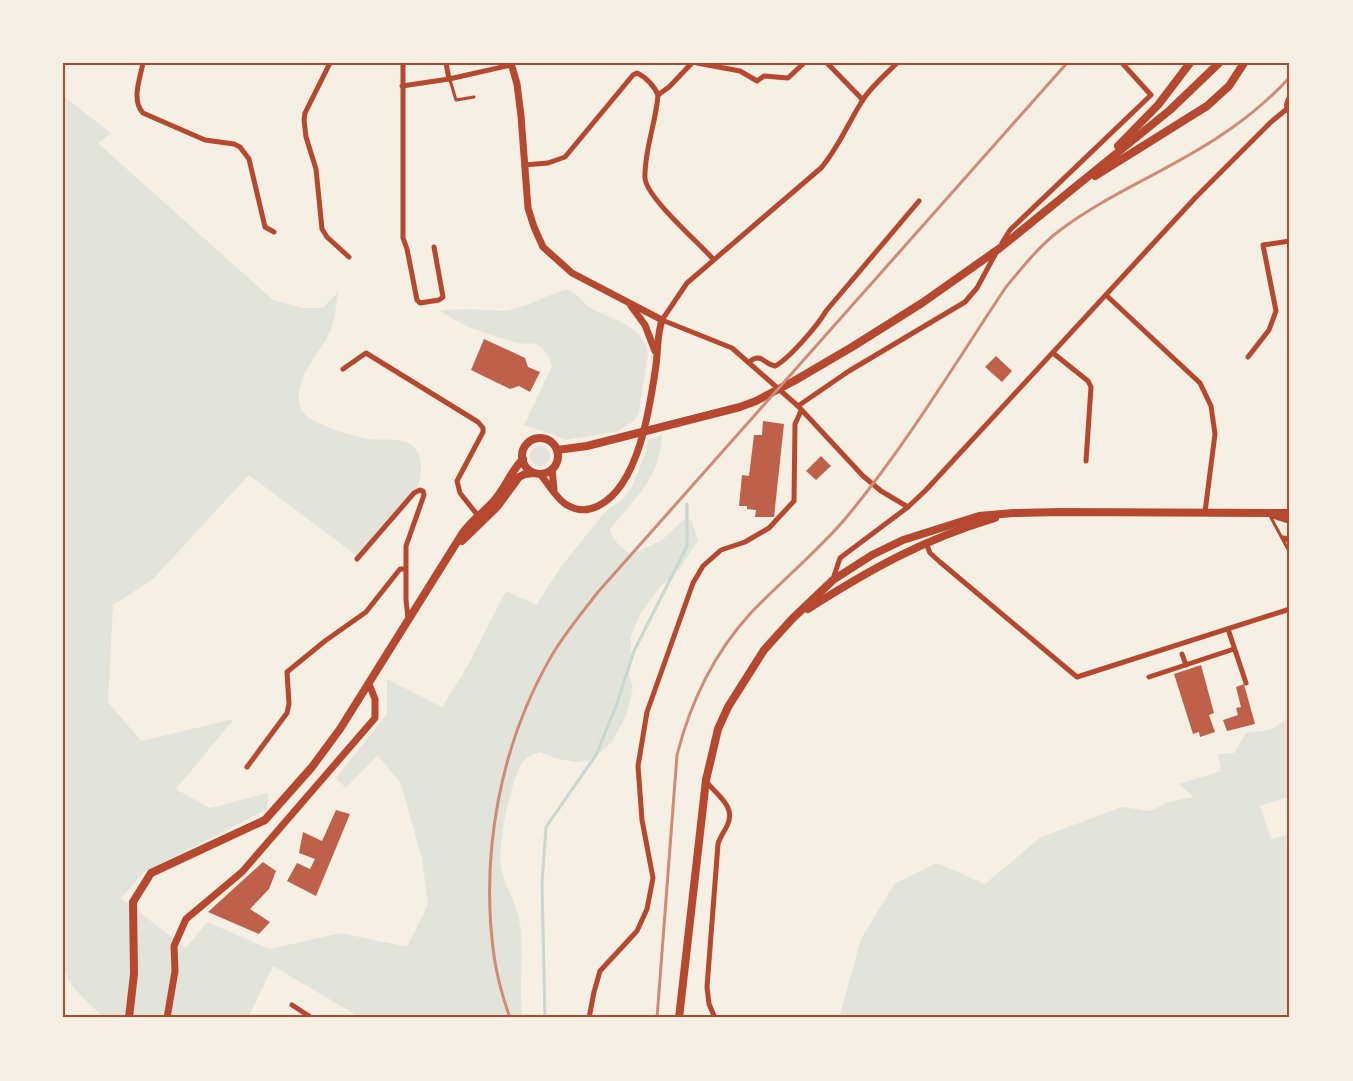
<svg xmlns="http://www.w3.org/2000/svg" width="1353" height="1081" font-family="'Roboto Condensed',sans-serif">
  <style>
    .green { fill: #e2e4dc }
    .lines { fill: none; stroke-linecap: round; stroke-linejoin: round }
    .stream { stroke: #c9d6d2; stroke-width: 3 }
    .building { fill: #bf614a }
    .service { stroke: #b5482f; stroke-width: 3 }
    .minor { stroke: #b5482f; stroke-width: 5 }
    .tertiary { stroke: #b5482f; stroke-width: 7 }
    .primary { stroke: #b5482f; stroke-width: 8 }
    .rail { stroke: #cf8b77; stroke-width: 3 }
    .neatline { fill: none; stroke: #b5482f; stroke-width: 2 }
  </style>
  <rect width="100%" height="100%" fill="#f6efe4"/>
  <g class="green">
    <path d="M63 96 111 133 98 143 273 300 303 308H323L338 292C336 305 335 321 330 332 319 355 289 383 302 411 308 423 355 437 368 439 390 441 420 433 421 466 421 476 419 488 414 497 402 515 372 539 356 555L249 475 153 579 113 605 108 702 141 741 234 719 176 789 210 808 268 793 267 809 144 872 121 898 186 948 207 922 270 949 341 933 407 947 428 905 422 859 401 784 378 755 346 788 336 778 387 714V679L442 707 467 667 506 591 536 605 560 568 605 512 624 498 632 487 646 451 647 440 662 435C659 481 636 496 610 529 613 542 621 547 631 555L662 540 683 520 691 519 698 540 681 567 658 589 640 615 633 631 631 637V662L628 671 633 688 626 716 611 743 592 760 576 762 558 759 540 752C532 755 525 757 521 765 510 784 497 846 501 868 505 887 517 904 520 925 524 953 519 983 522 1012L521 1018H355L356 1015 273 966 248 1018H105C89 1003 68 987 63 965Z"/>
    <path d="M566 290C579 292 581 303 592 309 614 321 644 325 648 354L639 412 634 421 616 432 565 440 552 434 524 425 552 366C550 358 544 348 536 344 530 342 524 345 518 343 493 336 459 326 440 310 450 310 459 309 469 309 482 309 494 312 507 310 527 308 545 295 566 290Z"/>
    <circle cx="540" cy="456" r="10"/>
    <path d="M1290 717V796L1260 806 1271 839 1290 834V1018H839L861 939 895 883 937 863 985 884 1041 837 1122 807 1150 811 1169 802 1193 797 1179 784 1221 771 1218 754 1234 753 1246 733 1270 730Z"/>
  </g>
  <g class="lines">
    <path class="stream" d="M545 1018 542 883 546 827 596 755 616 706 634 651 687 546V504"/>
  </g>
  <g class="building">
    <path d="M484 339 525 358 528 367 540 372 530 392 519 386 510 389 471 370Z"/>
    <path d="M996 356 1012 371 1002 382 985 367Z"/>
    <path d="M763 421 784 424 774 517H755L756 510 747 509V506H739L742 475 749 476 754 435H762Z"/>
    <path d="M821 456 831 466 816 480 806 471Z"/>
    <path d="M1201 665 1214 713 1209 715 1215 732 1200 737 1199 732 1193 734 1174 674Z"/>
    <path d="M1244 684 1255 724 1227 731 1223 720 1238 715 1236 708 1241 707 1236 687Z"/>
    <path d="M336 810 350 814 316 896 287 881 297 863 310 869 315 859 299 853 303 832 322 841Z"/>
    <path d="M263 862 276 871 269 889 250 909 270 922 259 934 208 912Z"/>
  </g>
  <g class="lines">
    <g class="service">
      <path d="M450 80 456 100 474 97"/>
      <path d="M1269 514 1290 553"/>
      <path d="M1282 537 1290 543"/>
      <path d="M1283 537 1290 538"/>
    </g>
    <g class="minor">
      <path d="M143 63C140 79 131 100 143 113L205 140 234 144 240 147 249 159 265 227 274 232"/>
      <path d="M330 63 305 113 304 120 306 137 316 169 322 229 327 237 349 257"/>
      <path d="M403 63V238L407 249 417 300 420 303 439 300 443 297 434 247"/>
      <path d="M446 63 449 79"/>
      <path d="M697 63 740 71 757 81 764 76 788 78 804 63"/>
      <path d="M827 63 863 100"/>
      <path d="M897 63C885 75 873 85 864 98 849 121 839 147 821 168L687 283 662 320 732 348 798 406 863 476 881 491 908 507"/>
      <path d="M402 86 449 79 511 65"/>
      <path d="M658 95 669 87 692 63"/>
      <path d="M524 165 548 163 565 157 633 75 637 73C646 77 655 87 658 95 656 123 644 151 645 178 646 197 698 242 713 259"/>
      <path d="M1002 243 1010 230 1151 95 1122 63"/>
      <path d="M1106 295 1200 383 1211 406 1215 434 1205 512"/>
      <path d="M1053 353 1088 381 1091 387 1086 461"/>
      <path d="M1248 357 1269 330 1276 311 1263 245 1290 241"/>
      <path d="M749 362C762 352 763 364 775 366 789 359 818 325 826 311L919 201"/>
      <path d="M343 369 366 353 478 422 483 428V432L457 481 460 493 479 517"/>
      <path d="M798 406 849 371 965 302 977 288 997 251"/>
      <path d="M926 543 930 553 940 562 1077 677 1290 609"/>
      <path d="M357 559 414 493 420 490 423 491 424 495 406 546V600L408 618"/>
      <path d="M833 579 840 558 908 507 926 490 1196 197 1271 122 1288 108"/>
      <path d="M1228 629 1246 683"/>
      <path d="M1182 654 1186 665"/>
      <path d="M1149 677 1234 649"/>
      <path d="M247 767 287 713 289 704 287 672 325 641 366 612 400 569H405"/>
      <path d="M706 781C716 795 737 806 727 826 724 832 720 837 718 844L707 987 709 1004 715 1018"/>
      <path d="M292 1005 312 1018"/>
      <path d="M589 1018 594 992 600 971 637 931 647 909 653 878 642 820 638 766 647 712 693 583 703 566 721 550 745 542 769 528 794 501 795 424 801 411"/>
    </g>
    <g class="tertiary">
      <path d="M511 63 517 84 521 116 528 208 534 227 543 247 572 273 662 320C657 335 658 350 656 365 650 407 639 486 598 506 588 511 577 511 567 505 557 500 548 483 540 474"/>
      <path d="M631 306 645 325 655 351"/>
      <path d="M552 470 554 489"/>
      <path d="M167 1018 175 971 174 946 186 919 242 872 375 718V699L369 684"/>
    </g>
    <g class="primary">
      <path d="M1290 99 1288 105 1290 111"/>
      <path d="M1118 146 1158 105 1190 63"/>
      <path d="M1095 176 1207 106 1229 86 1244 63"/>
      <circle cx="540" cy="456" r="18"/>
      <path d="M557 450 587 446 740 407 756 401 794 381 852 347 922 303 1000 248 1170 110 1219 63"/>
      <path d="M1274 515 1290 520"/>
      <path d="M462 541 497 507 519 477 525 474 534 473"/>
      <path d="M808 609C869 570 924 539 995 518"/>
      <path d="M129 1018 134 974 133 902 151 873 265 820 312 767 340 729 462 534C471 521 482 514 492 503 505 490 510 472 523 459"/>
      <path d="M679 1018 706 780 718 729 728 707 764 650 792 619 833 580 872 555 903 540 979 516 1013 513 1060 512 1290 513"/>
    </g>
    <g class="rail">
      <path d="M510 1018C503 998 497 977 494 956 480 854 500 744 552 655 565 633 582 613 598 592L1067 63"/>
      <path d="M657 1018 677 755C690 704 713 655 749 615 780 582 816 553 845 519 905 447 954 365 1006 287 1022 268 1038 247 1059 231 1109 193 1168 171 1220 136 1246 119 1269 100 1290 77"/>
    </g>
  </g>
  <rect width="1353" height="1081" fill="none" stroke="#f6efe4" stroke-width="129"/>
  <rect x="64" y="64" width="1224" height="952" class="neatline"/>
</svg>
